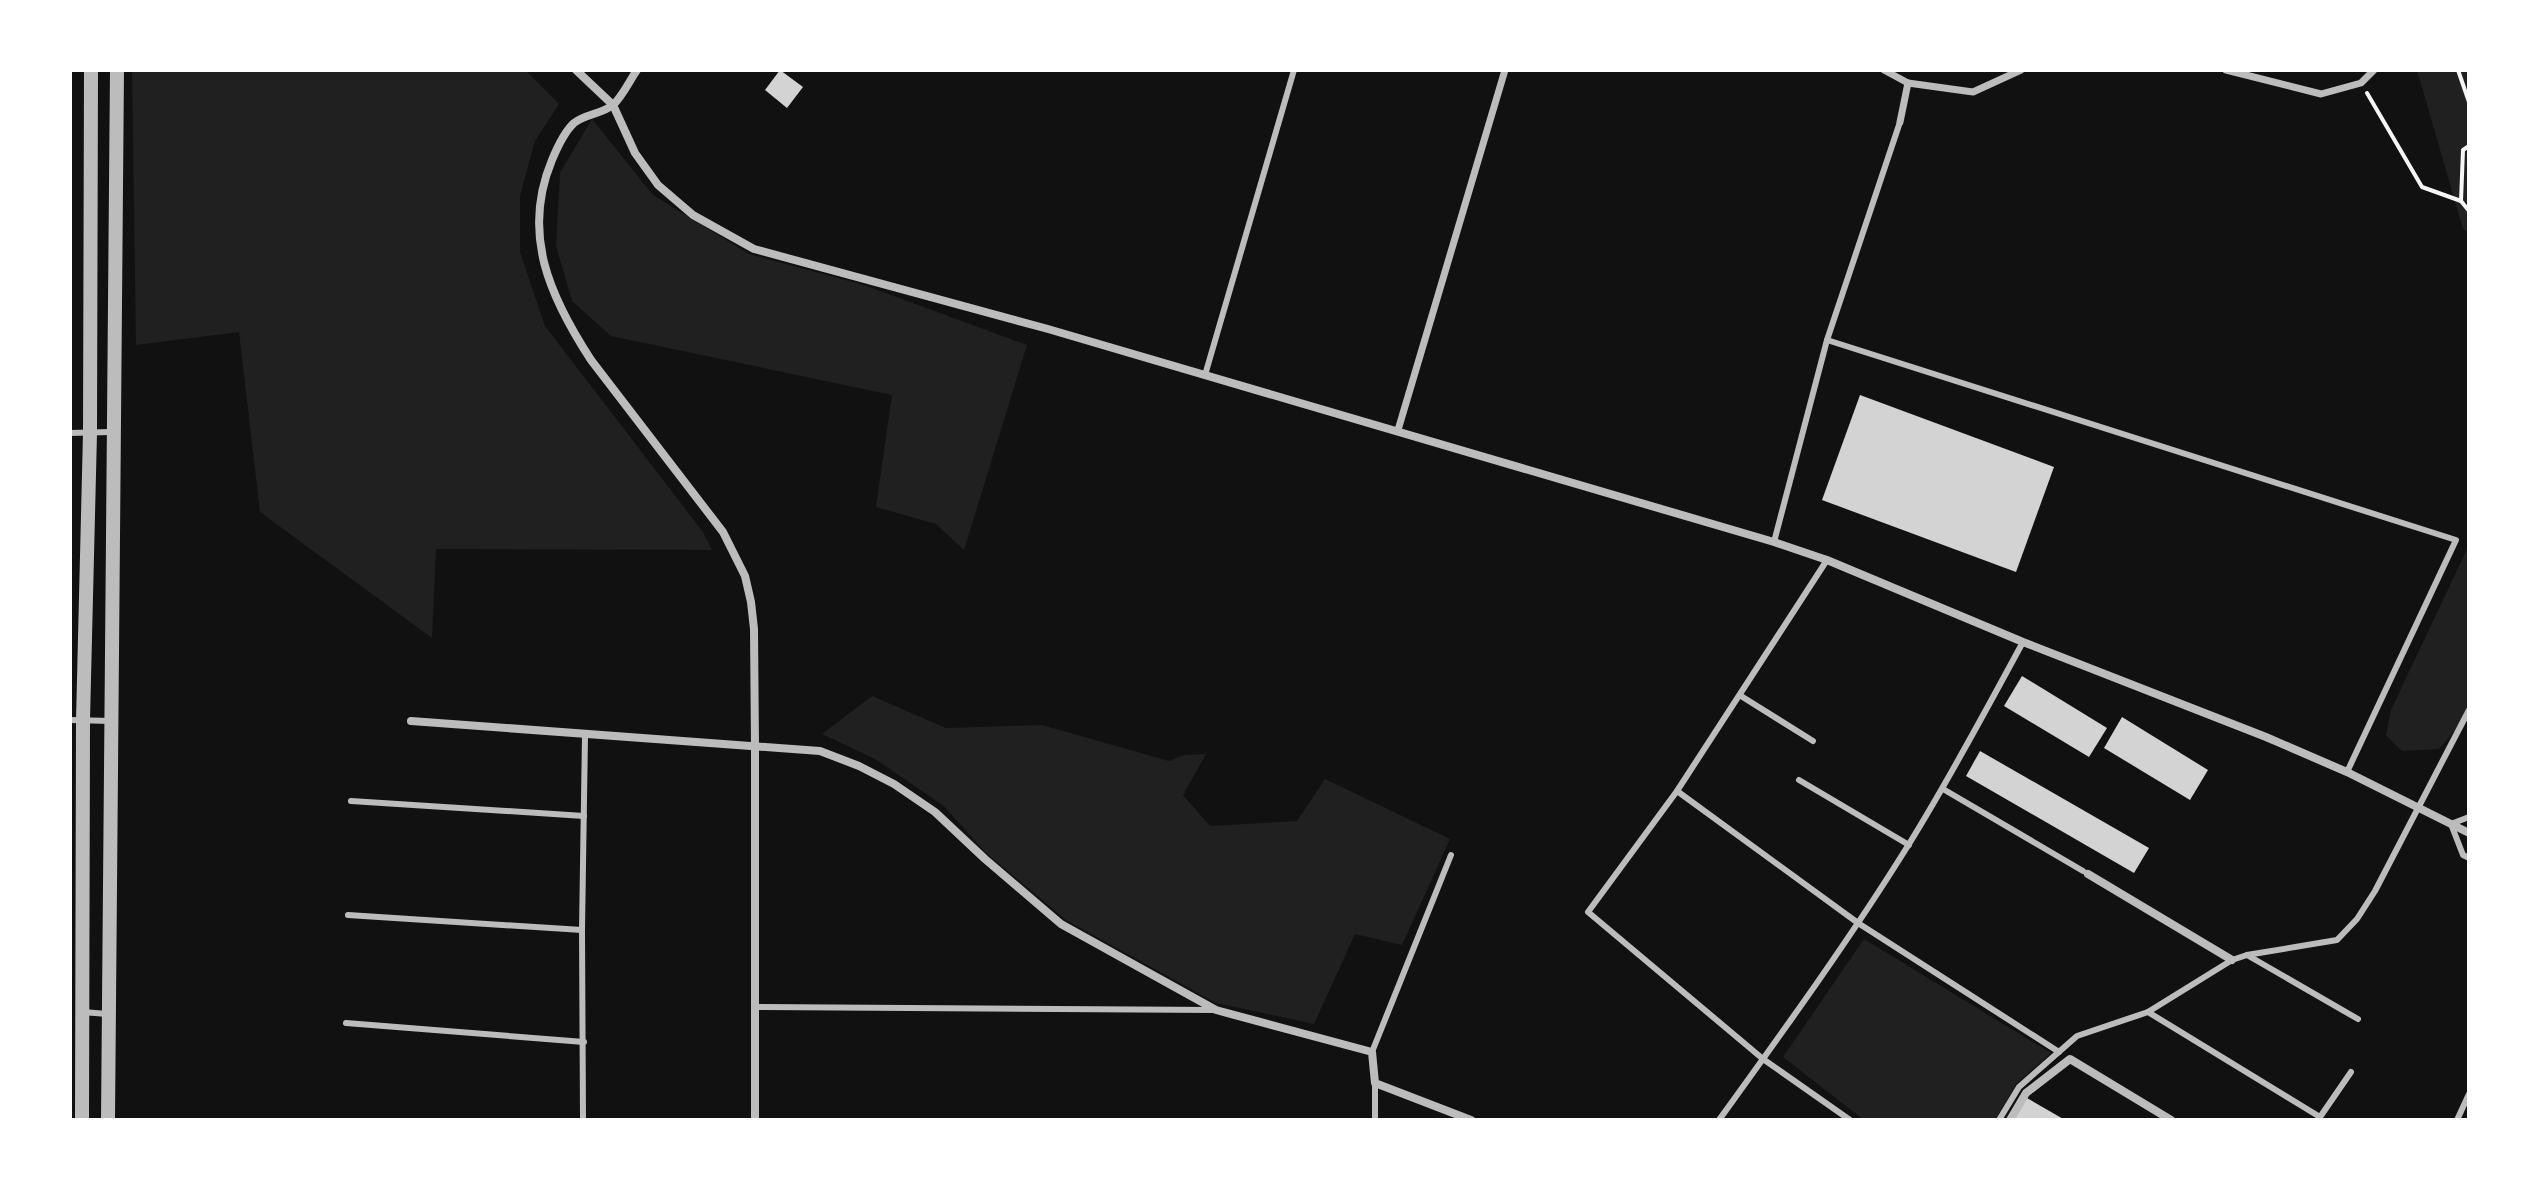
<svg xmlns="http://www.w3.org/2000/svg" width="2539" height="1190" font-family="Barlow,sans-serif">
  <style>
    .green { fill: #202020 }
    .building { fill: #d3d3d3 }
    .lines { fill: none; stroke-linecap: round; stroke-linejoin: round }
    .path { stroke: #f5f5f5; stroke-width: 4 }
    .service { stroke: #bcbcbc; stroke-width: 6 }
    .pedestrian { stroke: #bcbcbc; stroke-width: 7 }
    .minor { stroke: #bcbcbc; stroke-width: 8 }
    .tertiary { stroke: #bcbcbc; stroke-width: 14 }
  </style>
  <rect width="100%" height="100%" fill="#111"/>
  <g class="green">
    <path d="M132 70H525L559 104 535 141 520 196V252L545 326 703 532 712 550 436 549 432 638 260 512 239 332 136 345Z"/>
    <path d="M2417 70H2469V232L2463 229Z"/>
    <path d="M592 119 653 195 749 254 864 285 1027 345 964 550 936 524 876 507 892 395 611 336 572 301 556 246 560 173Z"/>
    <path d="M2469 545V707L2462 722 2439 749 2402 751 2386 735 2391 710Z"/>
    <path d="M872 696 946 728 1042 725 1169 761 1184 755 1206 754 1183 795 1210 826 1297 821 1325 779 1450 839 1402 945 1355 934 1314 1024 1216 1003 1066 920 985 852 944 806 875 759 822 734Z"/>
    <path d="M1864 939 2051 1053 2016 1084 1995 1120H1864L1783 1057Z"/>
  </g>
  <g class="building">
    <path d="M780 70 803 87 787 108 765 90Z"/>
    <path d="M1860 395 2054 467 2016 572 1822 500Z"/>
    <path d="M2022 676 2107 728 2089 757 2004 706Z"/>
    <path d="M2122 717 2208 770 2190 800 2104 748Z"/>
    <path d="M1980 751 2149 848 2134 873 1966 776Z"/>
    <path d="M2027 1098 2065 1120H2014Z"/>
  </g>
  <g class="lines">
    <g class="path">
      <path d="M2458 70 2469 102"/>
      <path d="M2367 93 2422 187 2461 201"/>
      <path d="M2469 146 2463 150 2461 201 2469 211"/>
    </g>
    <g class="service">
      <path d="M1827 340 1900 122"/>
      <path d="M1205 375 1294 70"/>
      <path d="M70 433 111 432"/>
      <path d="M1774 542 1827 340 2456 540 2347 772"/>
      <path d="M1827 560 1677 791 1588 912 1763 1059 1850 1120"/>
      <path d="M1741 696 1813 741"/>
      <path d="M70 720 112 721"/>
      <path d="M1799 780 1909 845"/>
      <path d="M1943 789 2083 871"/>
      <path d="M1677 791 1858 923 2059 1052"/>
      <path d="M351 801 584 816"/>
      <path d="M2469 817 2451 824 2463 855 2469 858"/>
      <path d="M348 915 582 930"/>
      <path d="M2247 955 2358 1019"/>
      <path d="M756 1007 1216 1010"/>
      <path d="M83 1012 107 1014"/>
      <path d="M2148 1012 2320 1117"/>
      <path d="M346 1023 584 1042"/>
      <path d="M1372 1052 1451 855"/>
      <path d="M583 1120 582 930 585 735"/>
      <path d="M1375 1120V1083"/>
      <path d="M1719 1120C1784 1030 1850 939 1909 844 1950 778 1986 710 2023 642"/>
      <path d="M1999 1120 2019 1087 2077 1036 2148 1012 2232 960 2247 955 2337 940 2357 919 2375 891 2469 710"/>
      <path d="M2318 1120 2351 1072"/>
      <path d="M2457 1120 2469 1094"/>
    </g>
    <g class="pedestrian">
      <path d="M1884 70 1908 83 1973 92 2021 70"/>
      <path d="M2226 70 2321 94 2361 83 2374 70"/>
      <path d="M1900 122 1908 83"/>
      <path d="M1398 430 1505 70"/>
    </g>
    <g class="minor">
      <path d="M576 70 613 105 635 153 658 185 693 215 754 249 1048 329 1774 542 1827 560 2023 642 2266 737 2347 772 2469 833"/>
      <path d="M637 70C630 80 622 97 613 105 602 114 585 114 574 123 564 132 557 148 552 160 521 234 550 297 591 360L723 532 745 576 751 602 754 629 755 747V1120"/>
      <path d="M411 721 820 751 859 766 894 784 935 812 985 859 1061 924 1216 1010 1372 1052 1375 1083 1471 1120"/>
      <path d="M2088 874 2232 960"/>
      <path d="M2010 1120 2026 1093 2070 1059 2171 1120"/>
    </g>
    <g class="tertiary">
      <path d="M82 1120 83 720 90 433 91 70"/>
      <path d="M108 1120 117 70"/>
    </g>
  </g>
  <rect width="2539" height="1190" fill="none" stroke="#ffffff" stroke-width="144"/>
</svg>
